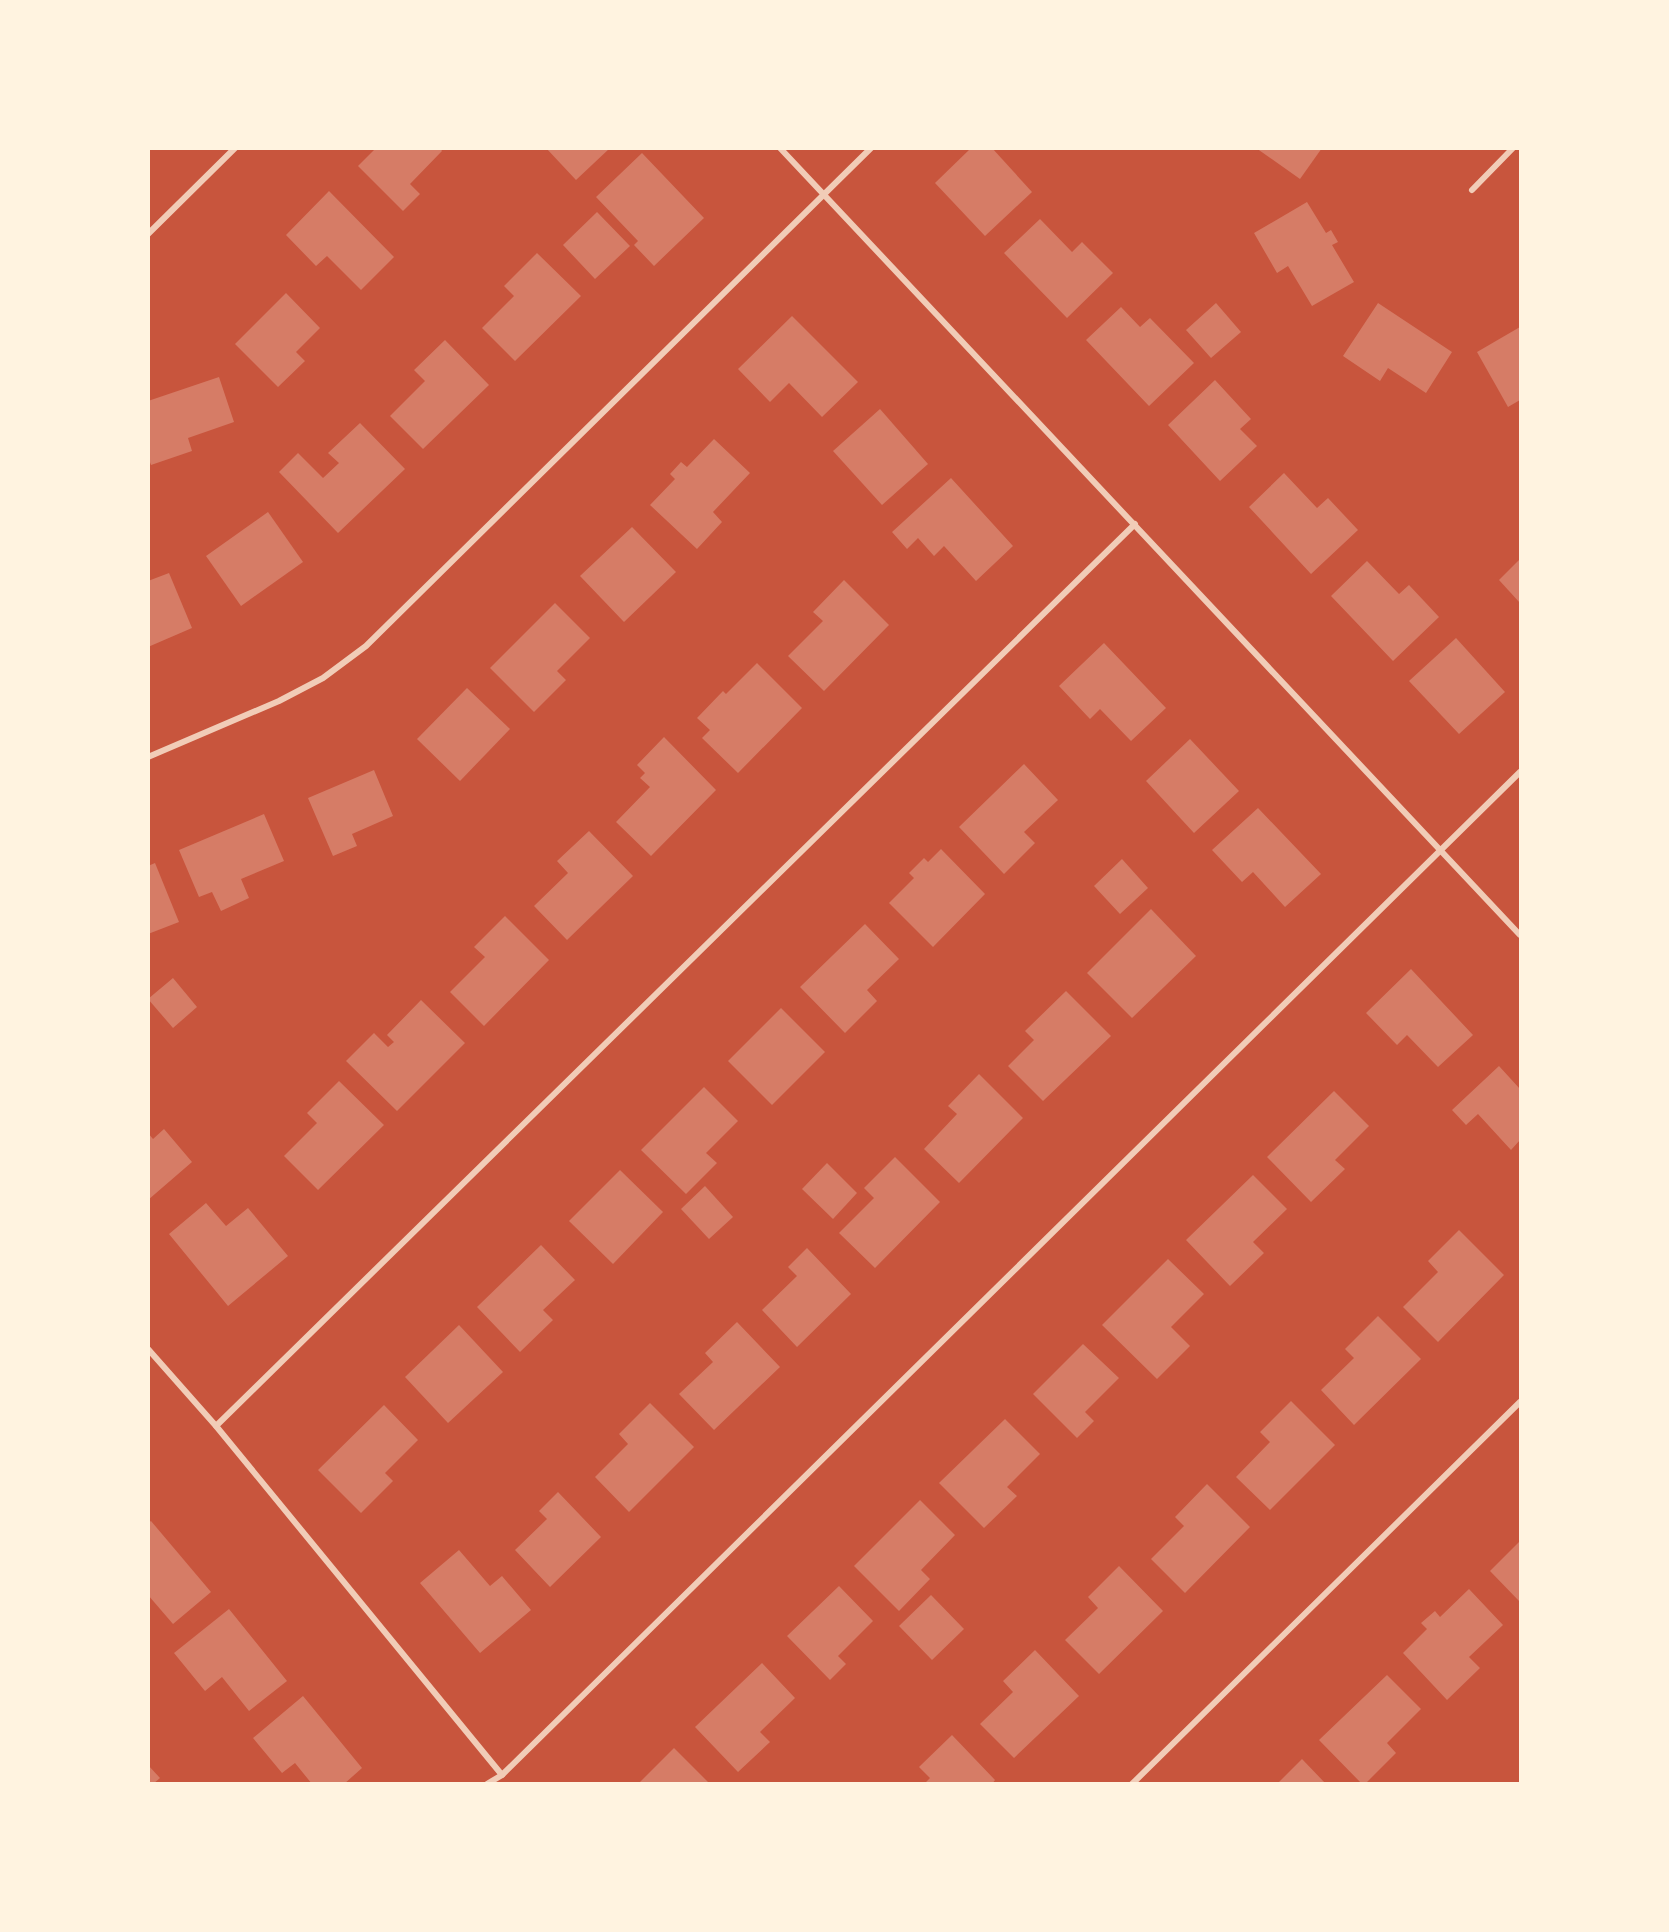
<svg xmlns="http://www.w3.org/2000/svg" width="1669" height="1932" font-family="'Zilla Slab',serif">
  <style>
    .building { fill: #d67c66 }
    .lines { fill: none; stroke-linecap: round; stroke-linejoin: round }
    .minor { stroke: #f1ccb7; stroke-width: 6 }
  </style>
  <rect width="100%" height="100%" fill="#c8553d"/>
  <g class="building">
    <path d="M376 148H440L442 151 410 184 420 194 403 211 358 166Z"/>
    <path d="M546 148H610L576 180Z"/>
    <path d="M971 148H992L1032 192 985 236 935 183Z"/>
    <path d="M1256 148H1322L1300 179Z"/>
    <path d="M642 153 704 218 654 266 634 245 638 241 596 197Z"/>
    <path d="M329 191 394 257 361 290 327 256 316 266 286 235Z"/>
    <path d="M1307 202 1326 233 1331 230 1338 242 1332 245 1354 282 1312 306 1288 266 1277 273 1254 233Z"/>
    <path d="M597 212 630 246 595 279 563 245Z"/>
    <path d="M1040 219 1072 252 1082 242 1113 273 1067 318 1004 253Z"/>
    <path d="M537 253 581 296 515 361 482 328 514 296 504 286Z"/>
    <path d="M286 293 320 328 296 352 305 361 278 387 235 344Z"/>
    <path d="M1216 303 1241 332 1211 358 1186 330Z"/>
    <path d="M1378 303 1452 352 1426 393 1388 368 1380 381 1343 356Z"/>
    <path d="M1121 307 1140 327 1150 318 1194 363 1149 406 1086 340Z"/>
    <path d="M792 316 858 382 822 417 789 383 770 402 738 369Z"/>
    <path d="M1520 327V400L1508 407 1477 352Z"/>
    <path d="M445 340 489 385 423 449 390 416 425 381 414 370Z"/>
    <path d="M219 377 234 422 188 438 192 451 151 465 148 457V401Z"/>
    <path d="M1215 380 1251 419 1240 429 1257 446 1220 481 1168 425Z"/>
    <path d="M880 409 928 464 882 505 833 451Z"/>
    <path d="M360 423 405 469 338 533 279 472 298 453 323 478 339 463 328 453Z"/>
    <path d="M714 439 750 473 713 512 722 522 697 549 650 505 675 479 670 474 681 462 687 467Z"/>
    <path d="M1284 473 1317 508 1328 498 1358 530 1311 574 1249 507Z"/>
    <path d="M951 478 1013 546 976 581 944 546 934 556 918 538 907 549 892 532Z"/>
    <path d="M268 512 303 562 241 606 206 556Z"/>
    <path d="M632 527 676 572 624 622 580 576Z"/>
    <path d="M1520 559V603L1499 580Z"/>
    <path d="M1367 561 1399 594 1409 585 1439 617 1393 661 1331 596Z"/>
    <path d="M169 573 192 628 148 647V581Z"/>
    <path d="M844 580 889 625 824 691 788 656 823 621 813 612Z"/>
    <path d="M555 603 590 638 557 671 566 680 534 712 490 668Z"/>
    <path d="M1456 638 1505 692 1459 734 1409 681Z"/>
    <path d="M1104 643 1166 708 1131 741 1100 709 1090 719 1059 686Z"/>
    <path d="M757 663 802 708 738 773 702 738 710 730 697 718 723 691 726 694Z"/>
    <path d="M467 688 510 729 460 781 417 739Z"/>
    <path d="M664 737 716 790 651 856 616 822 650 787 640 778 645 773 637 765Z"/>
    <path d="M1190 739 1239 791 1194 833 1146 781Z"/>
    <path d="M1024 764 1058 800 1024 832 1035 843 1004 874 959 827Z"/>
    <path d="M374 770 393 816 352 834 357 846 333 856 308 798Z"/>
    <path d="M1258 808 1321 874 1285 907 1253 872 1242 882 1212 850Z"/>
    <path d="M264 814 284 861 241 879 249 898 221 911 212 892 199 897 179 850Z"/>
    <path d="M589 831 633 876 567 940 534 906 568 873 557 861Z"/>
    <path d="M941 849 985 894 933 947 889 903 914 878 909 873 924 858 928 862Z"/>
    <path d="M1122 859 1148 888 1120 914 1094 886Z"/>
    <path d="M155 863 179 922 148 934V866Z"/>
    <path d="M1151 909 1196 956 1132 1018 1087 973Z"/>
    <path d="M505 916 549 960 484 1026 450 992 485 957 474 947Z"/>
    <path d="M865 924 899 959 867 990 877 1001 845 1033 800 987Z"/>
    <path d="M1411 969 1473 1035 1438 1067 1407 1035 1397 1045 1366 1013Z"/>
    <path d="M173 978 197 1007 173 1028 148 999Z"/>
    <path d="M1066 991 1111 1036 1043 1101 1008 1066 1034 1040 1025 1031Z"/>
    <path d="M421 1000 465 1043 397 1111 346 1061 374 1033 388 1047 394 1042 387 1035Z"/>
    <path d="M781 1008 825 1052 772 1105 728 1061Z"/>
    <path d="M1499 1066 1520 1089V1140L1511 1150 1478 1114 1466 1125 1452 1110Z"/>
    <path d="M979 1074 1023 1118 959 1183 924 1149 957 1114 948 1106Z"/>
    <path d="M339 1081 384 1125 318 1190 284 1156 317 1123 307 1113Z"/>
    <path d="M704 1087 738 1121 706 1153 717 1163 686 1194 641 1150Z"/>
    <path d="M1334 1091 1369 1126 1335 1160 1345 1169 1311 1202 1267 1157Z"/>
    <path d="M164 1129 192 1162 148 1200V1133L153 1139Z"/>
    <path d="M895 1157 940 1202 875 1268 839 1233 874 1198 864 1188Z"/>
    <path d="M827 1163 857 1193 833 1219 802 1189Z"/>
    <path d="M620 1170 663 1212 613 1264 569 1221Z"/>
    <path d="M1253 1175 1287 1209 1253 1242 1264 1253 1230 1286 1186 1240Z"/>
    <path d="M705 1186 733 1217 709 1239 681 1209Z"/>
    <path d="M206 1203 226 1226 248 1208 288 1256 228 1306 169 1234Z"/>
    <path d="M1459 1230 1504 1275 1438 1342 1403 1307 1438 1272 1428 1261Z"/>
    <path d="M541 1245 575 1280 543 1310 553 1320 520 1352 477 1307Z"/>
    <path d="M807 1248 851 1294 797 1347 762 1310 797 1276 788 1267Z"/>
    <path d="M1168 1259 1204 1294 1171 1327 1190 1346 1157 1379 1102 1325Z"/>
    <path d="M1378 1316 1421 1359 1354 1425 1321 1390 1354 1358 1345 1349Z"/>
    <path d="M737 1322 780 1367 714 1430 679 1394 713 1362 705 1353Z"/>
    <path d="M459 1325 503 1372 448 1423 405 1377Z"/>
    <path d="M1083 1344 1119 1378 1085 1412 1094 1421 1077 1438 1033 1394Z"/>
    <path d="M1291 1401 1335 1445 1270 1510 1236 1477 1270 1442 1260 1432Z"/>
    <path d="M650 1403 694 1447 629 1512 595 1477 628 1444 619 1434Z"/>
    <path d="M384 1405 418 1440 385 1473 393 1481 361 1513 318 1470Z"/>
    <path d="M1005 1419 1040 1454 1007 1487 1017 1496 984 1528 939 1483Z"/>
    <path d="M1207 1484 1250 1527 1185 1593 1151 1559 1184 1526 1175 1517Z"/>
    <path d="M558 1492 601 1537 550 1587 515 1550 547 1519 539 1511Z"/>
    <path d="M920 1500 955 1535 921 1570 930 1579 899 1611 854 1566Z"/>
    <path d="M151 1521 211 1592 173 1624 148 1595V1523Z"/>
    <path d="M1520 1541V1602L1490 1571Z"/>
    <path d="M459 1550 490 1586 502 1576 531 1610 480 1653 420 1583Z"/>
    <path d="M1119 1566 1163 1611 1099 1674 1065 1640 1098 1608 1088 1597Z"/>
    <path d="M839 1586 873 1621 838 1656 846 1664 830 1680 787 1636Z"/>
    <path d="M1469 1589 1503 1625 1469 1657 1480 1668 1447 1700 1403 1653 1427 1629 1421 1623 1435 1611 1440 1617Z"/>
    <path d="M931 1595 964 1629 932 1660 899 1626Z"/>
    <path d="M229 1609 287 1681 249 1711 222 1677 205 1691 174 1653Z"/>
    <path d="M1035 1650 1079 1696 1014 1758 980 1724 1013 1692 1003 1681Z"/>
    <path d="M762 1663 795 1698 760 1732 770 1742 738 1772 695 1727Z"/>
    <path d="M1387 1675 1421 1709 1387 1743 1396 1753 1365 1784H1362L1319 1740Z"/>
    <path d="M303 1696 362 1768 344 1784H312L295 1763 282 1773 253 1738Z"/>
    <path d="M952 1735 995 1780 992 1784H924L930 1778 919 1767Z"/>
    <path d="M674 1748 710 1784H638Z"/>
    <path d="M1302 1759 1326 1784H1277Z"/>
    <path d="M148 1765 160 1778 153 1784H148Z"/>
  </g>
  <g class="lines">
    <g class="minor">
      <path d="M780 148 1520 935"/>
      <path d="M1472 190 1513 148"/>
      <path d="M148 234 235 148"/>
      <path d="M148 757 279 701 323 678 366 646 871 148"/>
      <path d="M148 1349 216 1426 502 1775"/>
      <path d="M216 1426 1135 524"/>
      <path d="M487 1784 502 1775 1520 772"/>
      <path d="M1132 1784 1520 1402"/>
    </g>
  </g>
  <rect width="1669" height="1932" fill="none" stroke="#fff3e0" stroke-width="300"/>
</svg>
